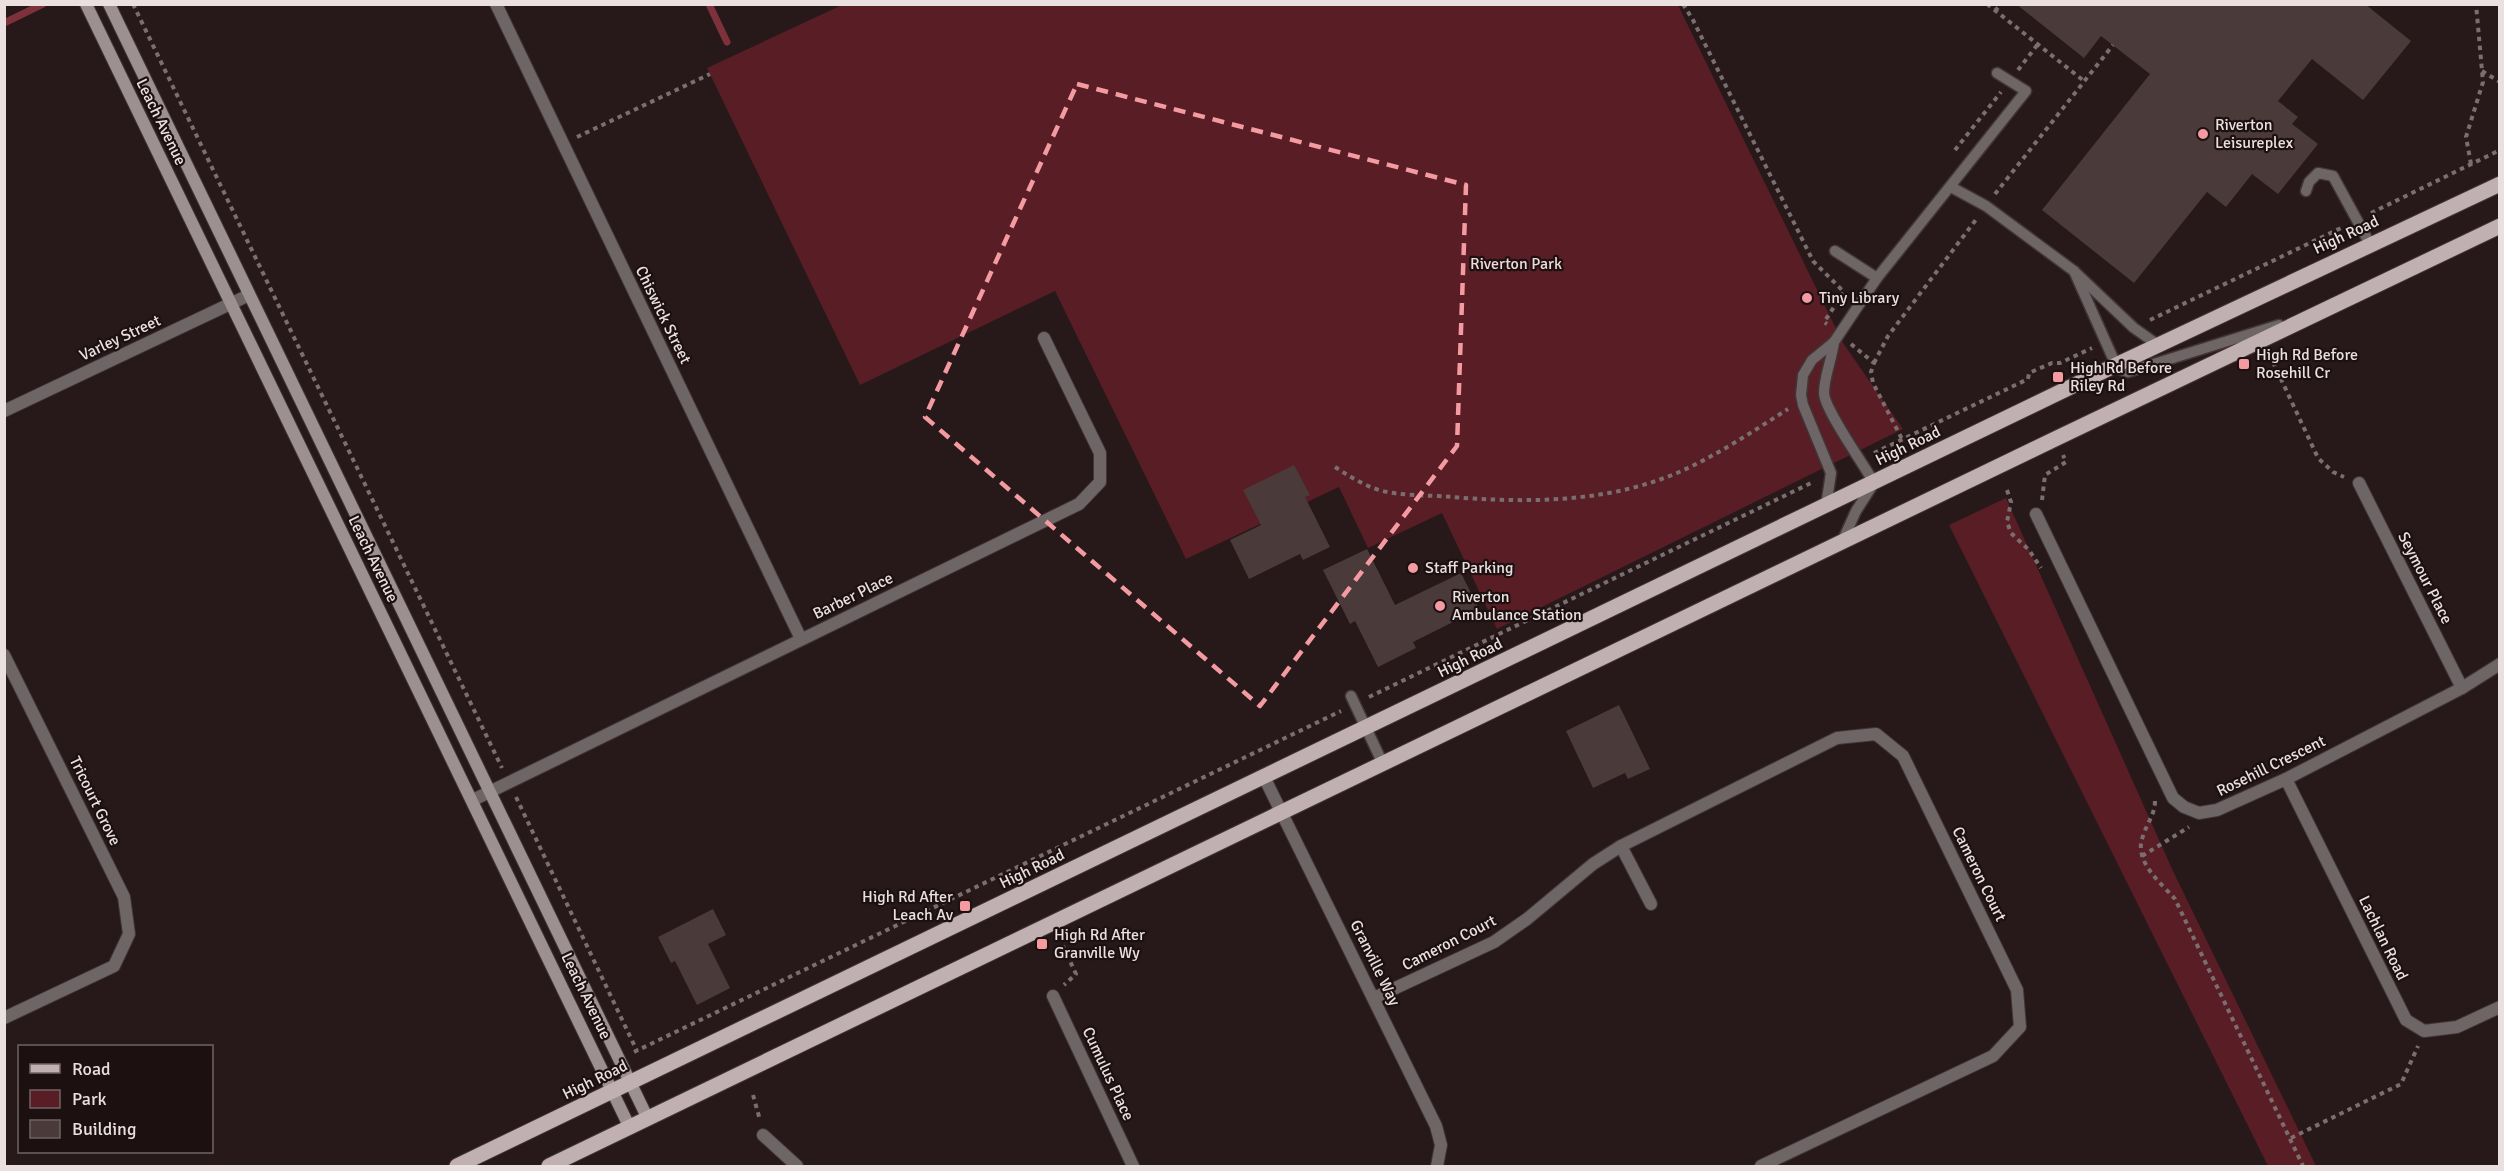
<svg xmlns="http://www.w3.org/2000/svg" width="2504" height="1171" font-family="Signika,sans-serif">
  <style>
    .green { fill: #581d25 }
    .lines { fill: none; stroke-linecap: round; stroke-linejoin: round }
    .stream { stroke: #7d323b; stroke-width: 7 }
    .building { fill: #4a3a3a }
    .lane-casing { stroke: #423536; stroke-width: 13 }
    .street-casing { stroke: #423536; stroke-width: 14 }
    .secondary-casing { stroke: #423536; stroke-width: 14 }
    .primary-casing { stroke: #423536; stroke-width: 17 }
    .path { stroke: #7b6e6f; stroke-width: 4; stroke-dasharray: 4.5 4.5; stroke-linecap: butt }
    .lane { stroke: #6e6666; stroke-width: 10 }
    .street { stroke: #6e6666; stroke-width: 12 }
    .secondary { stroke: #9d9090; stroke-width: 12 }
    .primary { stroke: #c1b0b1; stroke-width: 15 }
    .marked { fill: none; stroke: #f49aa1; stroke-width: 4.5; stroke-dasharray: 12 8; stroke-linejoin: round }
    .poi-dot { fill: #f49aa1; stroke: #1d1011; stroke-width: 2 }
    .labels { text-anchor: middle; dominant-baseline: central; stroke-width: 4.5; stroke-linejoin: round; paint-order: stroke }
    .street-label { font-size: 16px; fill: #eae0e0; stroke: #1d1011 }
    .poi-label { font-size: 16px; fill: #eae0e0; stroke: #1d1011; text-anchor: start }
    .park-label { font-size: 16px; fill: #f1d9d9; stroke: #1d1011 }
  </style>
  <rect width="100%" height="100%" fill="#27191a"/>
  <g class="green">
    <path d="M842 5H1678L1843 343 1903 429 1497 629 1442 513 1368 548 1339 487 1186 559 1055 291 860 385 707 68Z"/>
    <path d="M2006 498 2173 871 2316 1166H2268L1949 525Z"/>
  </g>
  <g class="lines">
    <g class="stream">
      <path d="M709 4 727 42"/>
      <path d="M4 23 43 4"/>
    </g>
  </g>
  <g class="building">
    <path d="M2016 4H2365L2411 41 2363 100 2312 59 2278 101 2298 117 2292 124 2318 144 2278 194 2252 174 2226 207 2207 192 2134 283 2042 210 2150 74 2101 36 2084 58Z"/>
    <path d="M1294 465 1310 495 1305 497 1330 547 1303 560 1300 554 1249 579 1230 540 1261 525 1243 490Z"/>
    <path d="M1367 549 1395 605 1461 573 1479 609 1413 642 1416 648 1378 667 1355 621 1350 624 1323 570Z"/>
    <path d="M1619 705 1650 769 1628 779 1625 773 1593 788 1566 731Z"/>
    <path d="M713 909 726 935 708 944 730 988 697 1005 675 961 671 963 658 937Z"/>
  </g>
  <g class="lines">
    <g class="lane-casing">
      <g id="lane">
        <path d="M1951 187 1986 206 2074 271 2134 328 2158 345"/>
        <path d="M2306 191 2309 182 2318 173 2333 176 2370 244"/>
        <path d="M1835 251 1877 278"/>
        <path d="M2074 271 2116 365 2121 370 2128 372 2279 325"/>
        <path d="M1834 342C1832 359 1824 377 1824 393 1824 409 1863 463 1874 483L1856 511 1842 542"/>
        <path d="M1826 506 1831 473 1803 405 1801 395 1803 375 1812 360 1834 342 1877 278 2026 91 1997 73"/>
        <path d="M1351 696 1383 764"/>
      </g>
    </g>
    <g class="street-casing">
      <g id="street">
        <path d="M496 4 801 639"/>
        <path d="M4 411 249 295"/>
        <path d="M2359 483 2462 688"/>
        <path d="M2036 514 2173 798 2184 807 2199 813 2217 810 2286 779 2462 688 2500 664"/>
        <path d="M4 655 124 897 129 934 114 966 4 1018"/>
        <path d="M1264 777 1436 1126 1441 1145 1437 1166"/>
        <path d="M2286 779 2406 1020 2424 1031 2457 1027 2500 1007"/>
        <path d="M473 800 1079 504 1100 482V453L1044 338"/>
        <path d="M1621 846 1651 904"/>
        <path d="M1053 996 1133 1166"/>
        <path d="M1374 998 1494 942 1527 919 1593 864 1621 846 1837 738 1876 734 1903 756 2017 990 2020 1027 1993 1056 1761 1166"/>
        <path d="M763 1135 797 1166"/>
      </g>
    </g>
    <g class="secondary-casing">
      <g id="secondary">
        <path d="M86 4 630 1128"/>
        <path d="M109 4 648 1119"/>
      </g>
    </g>
    <g class="primary-casing">
      <g id="primary">
        <path d="M457 1166 2116 365 2500 184"/>
        <path d="M549 1166 2055 439 2500 226"/>
      </g>
    </g>
    <g class="path">
      <path d="M133 4 502 768"/>
      <path d="M1683 4 1693 20 1813 261 1844 292 1824 322 1827 324"/>
      <path d="M1987 4 2084 81"/>
      <path d="M1995 11 2001 4"/>
      <path d="M2018 70 2038 44"/>
      <path d="M2482 71 2500 82"/>
      <path d="M577 137 710 74"/>
      <path d="M1955 150 2001 92"/>
      <path d="M2471 164 2466 137 2483 82 2476 4"/>
      <path d="M1995 194 2113 45"/>
      <path d="M2371 213 2500 150"/>
      <path d="M2150 320 2343 227"/>
      <path d="M1851 344 1874 363 1871 372 1873 383 1902 439"/>
      <path d="M2273 362 2318 458 2333 472 2344 477"/>
      <path d="M1874 363 1888 336 1978 217"/>
      <path d="M1874 453 2028 379 2029 373 2052 363H2060L2092 348"/>
      <path d="M1335 467C1349 476 1363 485 1379 490 1399 496 1430 495 1452 497 1527 503 1606 503 1677 473 1716 456 1752 432 1788 409"/>
      <path d="M2007 490 2011 502 2007 522 2011 533 2029 550 2041 568"/>
      <path d="M2042 500 2045 475 2066 462 2063 455"/>
      <path d="M1369 697 1813 482"/>
      <path d="M516 797 637 1051"/>
      <path d="M2155 801C2155 814 2147 823 2143 836 2133 861 2160 882 2175 899L2303 1166"/>
      <path d="M2142 856 2189 827"/>
      <path d="M1063 946 1076 974 1064 985"/>
      <path d="M634 1052 1341 711"/>
      <path d="M753 1095 760 1120"/>
      <path d="M2291 1138 2401 1084 2418 1046"/>
    </g>
    <use href="#lane" class="lane"/>
    <use href="#street" class="street"/>
    <use href="#secondary" class="secondary"/>
    <use href="#primary" class="primary"/>
  </g>
  <path class="marked" d="M1077 84 1466 185 1457 446 1260 706 925 417Z"/>
  <g class="poi-dot">
    <circle cx="2203" cy="134" r="6"/>
    <circle cx="1807" cy="298" r="6"/>
    <rect x="2238" y="358" width="12" height="12" rx="3"/>
    <rect x="2052" y="371" width="12" height="12" rx="3"/>
    <circle cx="1413" cy="568" r="6"/>
    <circle cx="1440" cy="606" r="6"/>
    <rect x="959" y="900" width="12" height="12" rx="3"/>
    <rect x="1036" y="938" width="12" height="12" rx="3"/>
  </g>
  <g class="labels">
    <g class="street-label">
      <text transform="translate(161 122) rotate(64)">Leach Avenue</text>
      <text transform="translate(2346 235) rotate(-25)">High Road</text>
      <text transform="translate(663 315) rotate(64)">Chiswick Street</text>
      <text transform="translate(120 338) rotate(-25)">Varley Street</text>
      <text transform="translate(1908 446) rotate(-26)">High Road</text>
      <text transform="translate(373 559) rotate(64)">Leach Avenue</text>
      <text transform="translate(2425 578) rotate(63)">Seymour Place</text>
      <text transform="translate(853 596) rotate(-26)">Barber Place</text>
      <text transform="translate(1470 658) rotate(-26)">High Road</text>
      <text transform="translate(2271 766) rotate(-26)">Rosehill Crescent</text>
      <text transform="translate(95 801) rotate(64)">Tricourt Grove</text>
      <text transform="translate(1032 869) rotate(-26)">High Road</text>
      <text transform="translate(1979 874) rotate(64)">Cameron Court</text>
      <text transform="translate(2383 938) rotate(64)">Lachlan Road</text>
      <text transform="translate(1449 943) rotate(-27)">Cameron Court</text>
      <text transform="translate(1375 963) rotate(64)">Granville Way</text>
      <text transform="translate(586 996) rotate(64)">Leach Avenue</text>
      <text transform="translate(1108 1074) rotate(65)">Cumulus Place</text>
      <text transform="translate(595 1080) rotate(-26)">High Road</text>
    </g>
    <g class="poi-label">
      <text x="2215" y="125">Riverton<tspan x="2215" dy="18">Leisureplex</tspan></text>
      <text x="1819" y="298">Tiny Library</text>
      <text x="2256" y="355">High Rd Before<tspan x="2256" dy="18">Rosehill Cr</tspan></text>
      <text x="2070" y="368">High Rd Before<tspan x="2070" dy="18">Riley Rd</tspan></text>
      <text x="1425" y="568">Staff Parking</text>
      <text x="1452" y="597">Riverton<tspan x="1452" dy="18">Ambulance Station</tspan></text>
      <text x="953" y="897" text-anchor="end">High Rd After<tspan x="953" dy="18">Leach Av</tspan></text>
      <text x="1054" y="935">High Rd After<tspan x="1054" dy="18">Granville Wy</tspan></text>
    </g>
    <g class="park-label">
      <text x="1516" y="264">Riverton Park</text>
    </g>
  </g>
  <rect width="2504" height="1171" fill="none" stroke="#eae0e0" stroke-width="12"/>
  <rect x="18" y="1045" width="195" height="108" fill="#1d1011" stroke="#6f6364" stroke-width="1.5"/>
  <rect x="30" y="1064" width="30" height="9" fill="#c1b0b1" stroke="#6f6364" stroke-width="1.5"/>
  <text x="72" y="1075" font-size="18" fill="#eae0e0">Road</text>
  <rect x="30" y="1090" width="30" height="18" fill="#581d25" stroke="#6f6364" stroke-width="1.5"/>
  <text x="72" y="1105" font-size="18" fill="#eae0e0">Park</text>
  <rect x="30" y="1120" width="30" height="18" fill="#4a3a3a" stroke="#6f6364" stroke-width="1.5"/>
  <text x="72" y="1135" font-size="18" fill="#eae0e0">Building</text>
</svg>
